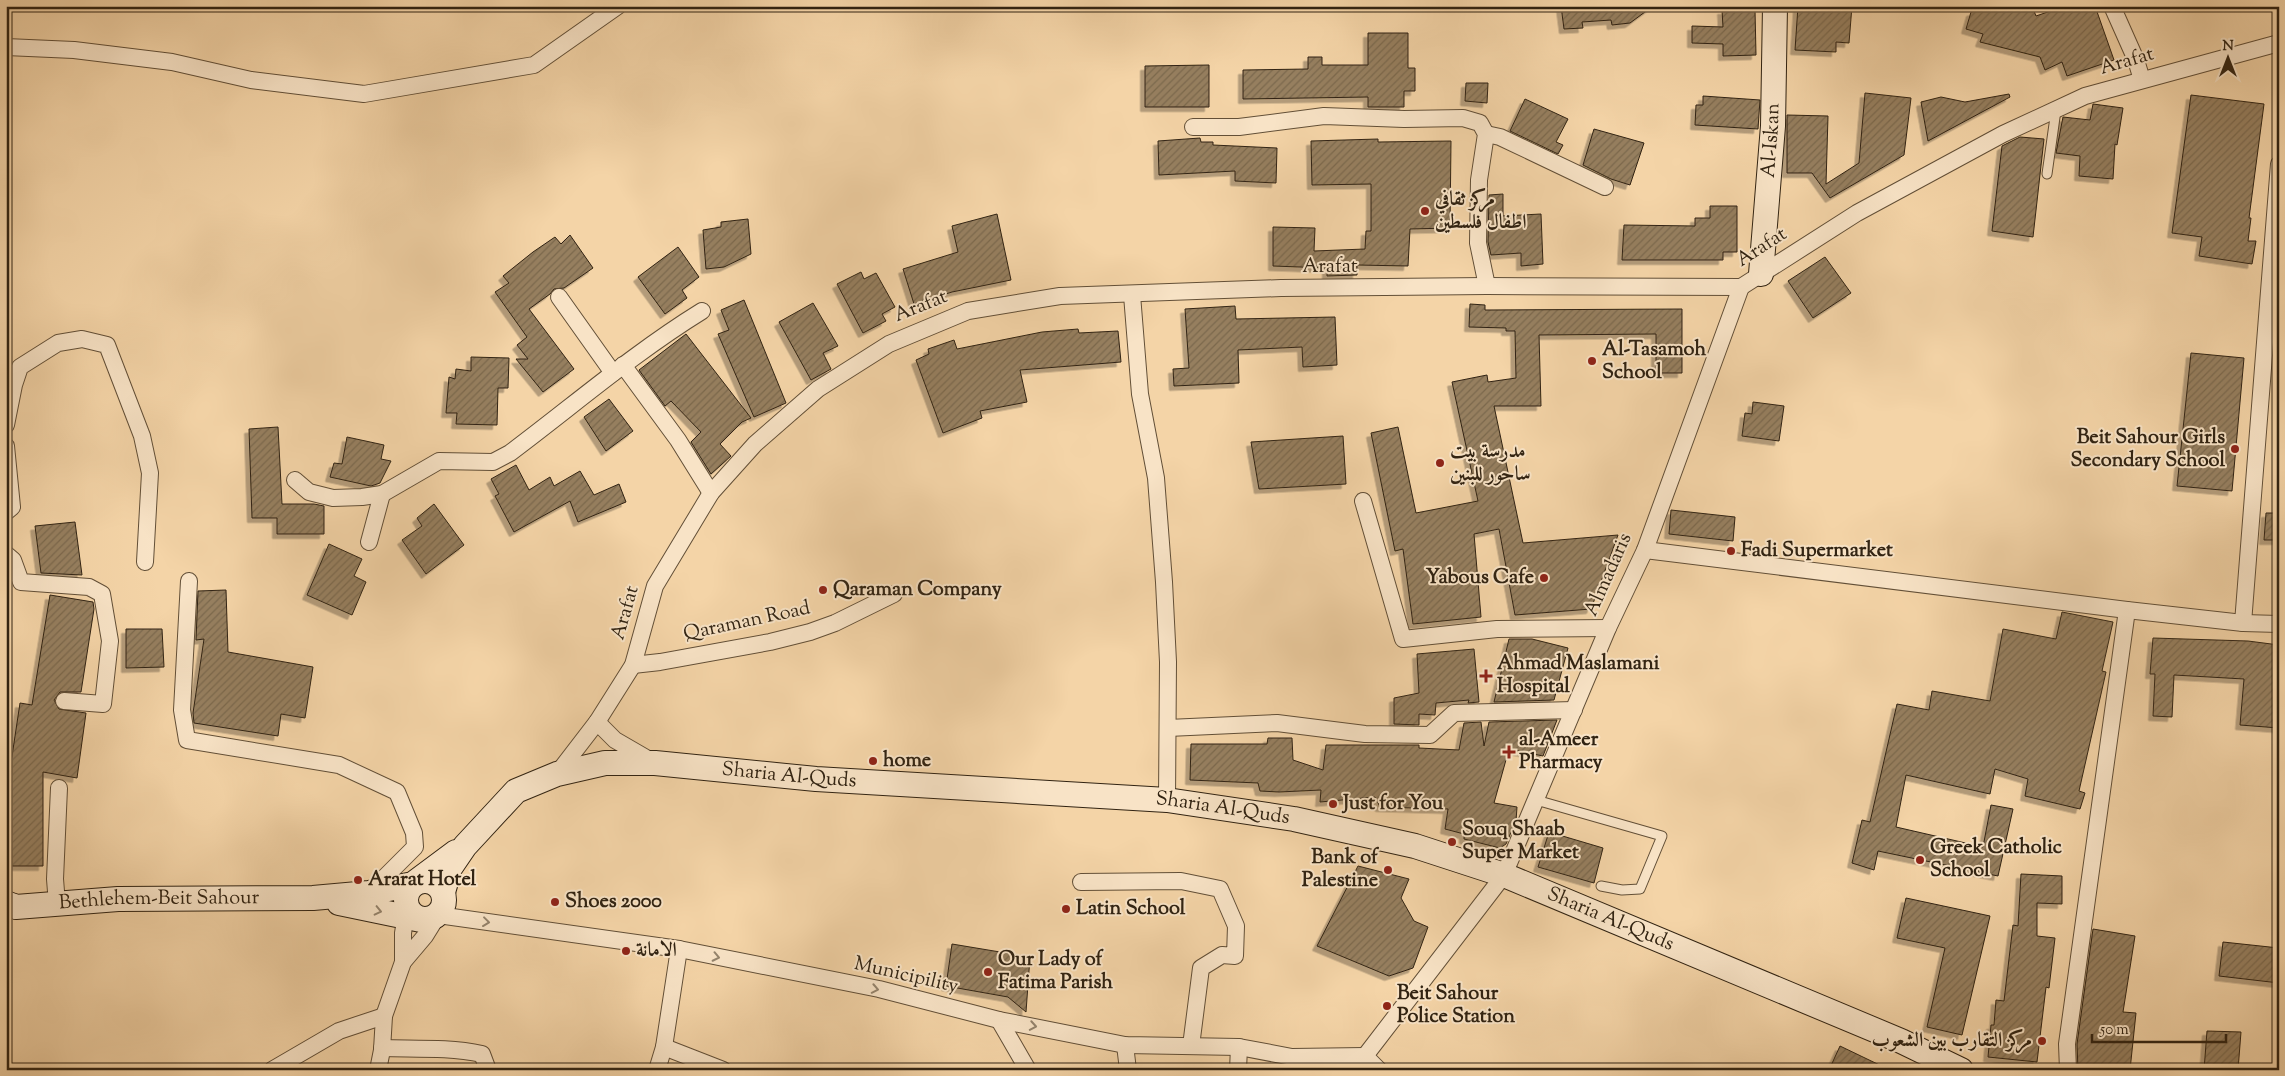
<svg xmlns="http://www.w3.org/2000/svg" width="2285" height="1076" font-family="'Sorts Mill Goudy',Amiri,serif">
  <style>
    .building { fill: url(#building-hatch); stroke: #312312; filter: url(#shadow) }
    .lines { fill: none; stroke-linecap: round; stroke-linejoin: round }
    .lane-casing { stroke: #624f37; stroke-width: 11 }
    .street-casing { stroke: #624f37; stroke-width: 18 }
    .secondary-casing { stroke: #312312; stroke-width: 26 }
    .lane { stroke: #f8e3c6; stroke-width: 9 }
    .street { stroke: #f8e3c6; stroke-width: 16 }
    .secondary { stroke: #f8e3c6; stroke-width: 24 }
    .oneway { stroke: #94836c }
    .poi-dot { fill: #8f2418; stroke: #f8e3c6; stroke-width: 2 }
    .labels { text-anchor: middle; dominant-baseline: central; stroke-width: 4; stroke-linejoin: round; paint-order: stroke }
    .street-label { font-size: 20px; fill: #312312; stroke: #f8e3c6 }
    .poi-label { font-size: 20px; font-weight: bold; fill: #312312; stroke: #f8e3c6; text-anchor: start }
  </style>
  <defs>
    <pattern id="building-hatch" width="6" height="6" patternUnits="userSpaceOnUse" patternTransform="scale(1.25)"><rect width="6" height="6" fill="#967f5f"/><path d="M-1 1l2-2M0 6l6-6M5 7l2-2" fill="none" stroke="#7b684d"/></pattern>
    <filter id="shadow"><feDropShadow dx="-4.5" dy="4.5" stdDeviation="0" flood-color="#0004"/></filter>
  </defs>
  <rect width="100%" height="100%" fill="#f4d4a7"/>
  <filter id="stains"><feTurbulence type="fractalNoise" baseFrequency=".004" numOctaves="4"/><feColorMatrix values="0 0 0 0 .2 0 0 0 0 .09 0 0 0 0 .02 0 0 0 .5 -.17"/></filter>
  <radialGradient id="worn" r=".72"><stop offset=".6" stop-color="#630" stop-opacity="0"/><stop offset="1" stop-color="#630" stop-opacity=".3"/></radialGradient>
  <g class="building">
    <path d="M1561 6H1653L1630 23 1612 25 1611 20 1582 22 1583 28 1564 29Z"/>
    <path d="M1798 6H1852L1849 43 1836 42V52L1795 50Z"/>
    <path d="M1976 6H2032L2036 16 2065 6H2095L2114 60 2067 76 2062 62 2045 70 2040 57 1980 42 1983 34 1966 29 1971 12 1975 11Z"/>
    <path d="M1722 10H1755L1756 55 1723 56V44L1692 43V26L1723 27Z"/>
    <path d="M1368 33H1408V68H1415V91H1404V107H1368V97L1243 99V70L1308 69V57H1322V65H1368Z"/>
    <path d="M1209 65V107H1145V66Z"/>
    <path d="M1466 83H1488L1487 103 1465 101Z"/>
    <path d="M1865 93 1911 98 1904 155 1830 198 1812 173H1787V115L1828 116 1826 184 1859 163Z"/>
    <path d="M2009 94 2010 97 1928 141 1921 102 1941 97 1965 102Z"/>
    <path d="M2191 95 2264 104 2249 218H2251L2248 241H2256L2252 264 2199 256 2202 237 2172 233Z"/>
    <path d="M1703 96 1760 100 1758 129 1695 125 1696 105H1703Z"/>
    <path d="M1525 99 1568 119 1556 142 1563 145 1558 154 1510 131Z"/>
    <path d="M2093 104 2123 108 2117 145 2115 144 2113 179 2079 176 2080 156 2056 153 2063 117 2090 120Z"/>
    <path d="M1594 129 1644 143 1630 185 1611 179 1583 165Z"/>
    <path d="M2020 137 2044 139 2033 237 1992 231 2002 146Z"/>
    <path d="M1200 138 1201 142H1213V145L1277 148 1276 183 1235 181V171L1159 175 1158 141Z"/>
    <path d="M1378 139V142L1451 141 1450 228 1410 229 1408 266 1357 265V275L1327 276V268L1273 266V227L1315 228 1314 251 1365 249 1366 231H1371V184L1312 185 1311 141Z"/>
    <path d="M1503 194V216L1541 214 1543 264 1521 266V253L1491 255 1488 242 1489 195Z"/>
    <path d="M1710 206H1737V252H1723V260H1622L1624 225 1695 226V218H1710Z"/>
    <path d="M997 214 1011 280 952 292 914 304 903 269 958 252 952 226Z"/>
    <path d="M748 219 751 254 724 267 706 269 703 230 721 227V222Z"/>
    <path d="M570 235 593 268 564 288 554 289 550 294 529 309 574 369 543 392 516 359H528L517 345 527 337 495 292 509 283 503 276 533 252 555 237 561 244Z"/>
    <path d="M678 247 699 277 682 290 687 298 665 314 638 277Z"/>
    <path d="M1825 257 1851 293 1813 318 1788 281Z"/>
    <path d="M861 272 864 279 876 273 895 307 882 314 886 321 863 333 837 284Z"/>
    <path d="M744 300 786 403 754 417 718 334 729 330 721 310Z"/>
    <path d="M813 303 838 346 823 353 831 369 811 380 779 322Z"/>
    <path d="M1470 304 1485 305V310L1682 309V373H1656V334L1539 335 1541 406H1494L1523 543 1618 535 1591 609 1515 615 1499 529 1474 534 1481 617 1413 624 1403 549 1395 551 1371 433 1398 427 1416 513 1478 501 1452 382 1487 375 1488 382 1516 378 1515 331H1506V328L1469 327Z"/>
    <path d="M1235 306 1236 319 1335 317 1337 365 1303 367 1302 347 1238 350 1239 383 1174 386 1173 369 1189 368 1185 309Z"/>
    <path d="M1078 329 1079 333 1118 331 1121 362 1020 370 1027 402 980 411 982 418 943 433 916 360 929 354 928 349 954 340 957 349 1042 332Z"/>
    <path d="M686 334 751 418 742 422 720 444 731 456 711 474 691 442 701 432 671 401 665 406 639 370Z"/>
    <path d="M2191 353 2244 358 2232 491 2177 486Z"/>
    <path d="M471 357 509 358 508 388H498L497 425 456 424 457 413H446L449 377 455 379 456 369 471 371Z"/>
    <path d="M609 399 633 431 606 451 584 417Z"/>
    <path d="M1753 402 1784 406 1779 441 1742 436 1745 413 1752 414Z"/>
    <path d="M278 427 282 504H314L324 506V534H277V518H252L249 429Z"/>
    <path d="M1343 436 1346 484 1259 489 1251 442Z"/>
    <path d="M347 437 384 445 381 459 391 461 380 483 371 486 330 477 334 463 342 464Z"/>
    <path d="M516 465 529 490 550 477 554 486 580 471 594 495 619 484 626 502 578 522 570 501 514 532 495 496 499 494 491 479Z"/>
    <path d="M434 504 464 545 426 574 402 540 422 526 417 518Z"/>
    <path d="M1671 510 1735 517 1733 541 1669 534Z"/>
    <path d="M2266 513H2279V540H2264Z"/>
    <path d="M75 522 82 575 41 573 35 526Z"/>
    <path d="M329 544 362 559 354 576 366 582 352 615 307 595Z"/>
    <path d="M226 590 228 652 313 667 305 718 281 714 278 736 194 723 193 713 204 639 196 640 198 591Z"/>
    <path d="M50 595 93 602 94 609 81 692H60L54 700 59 709 86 713 77 778 43 772V866H9V776L20 703 32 705Z"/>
    <path d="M2062 612 2113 622 2102 671 2106 672 2079 791 2085 793 2080 809 2025 796 2028 779 1995 769 1990 794 1906 775 1896 827 1983 847 1991 805 2013 809 1998 876 1878 851 1874 870 1852 863 1862 820 1870 822 1897 704 1929 710 1932 691 1990 701 2003 629 2056 639Z"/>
    <path d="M126 629H162L164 667 126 668Z"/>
    <path d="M2153 638 2248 641 2279 645V728L2240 725 2244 679 2174 675 2172 717 2153 716 2155 674H2150Z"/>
    <path d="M1509 639H1532L1568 648 1554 700 1494 702Z"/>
    <path d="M1474 649 1479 702 1468 703 1469 700 1436 703 1435 715 1419 714V725L1394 724V698L1419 693 1417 654Z"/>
    <path d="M1557 720 1543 756 1509 749 1494 803 1517 807 1516 821 1506 844 1500 848 1464 839V834L1445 829 1448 809 1380 807 1375 797 1320 802 1321 790 1279 792 1260 791 1258 783 1190 780 1191 744H1267L1268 738H1292L1293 760 1323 770 1326 745H1419V748L1459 750 1464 723 1481 722 1484 746 1489 722Z"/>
    <path d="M1549 832 1603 848 1594 883 1538 867Z"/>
    <path d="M1358 866 1409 879 1401 898 1414 921 1428 927 1413 968 1389 976 1317 946Z"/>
    <path d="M2021 874 2062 876V904L2037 903V936L2055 938 2049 988 2046 987 2037 1062 1988 1057 1991 1025H1994L1996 1000 2004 1001 2013 925 2018 926Z"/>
    <path d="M1906 898 1990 916 1962 1035 1927 1027 1945 948 1897 938Z"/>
    <path d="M2093 929 2135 936 2123 1012 2136 1013 2130 1070H2078L2077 1044Z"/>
    <path d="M2223 942 2279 948V983L2219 976Z"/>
    <path d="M952 944 1030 957 1026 1012 1008 997 946 986Z"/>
    <path d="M2207 1031 2241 1032 2238 1070H2204Z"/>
    <path d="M1840 1046 1890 1070H1829Z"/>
  </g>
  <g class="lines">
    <g class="lane-casing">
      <g id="lane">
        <path d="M2047 174 2056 110"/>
        <path d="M2268 312 2279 314"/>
        <path d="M1536 800 1662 836 1640 889 1622 890 1601 886"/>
      </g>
    </g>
    <g class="street-casing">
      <g id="street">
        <path d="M2112 6 2136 60 2142 80"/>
        <path d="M6 47 74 50 172 62 251 80 364 94 534 65 618 6"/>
        <path d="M1193 127H1239L1324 116 1404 119 1463 118 1480 123 1486 134 1479 180 1478 243 1487 286"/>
        <path d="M1486 134 1500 137 1605 187"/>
        <path d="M1132 295 1140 394 1156 478 1164 582 1168 662 1167 800"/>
        <path d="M559 297 613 373"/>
        <path d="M623 365 678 440 711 493"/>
        <path d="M6 425 14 385 20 367 58 343 82 339 107 345 142 436 150 473 145 562"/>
        <path d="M6 446 12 507 6 512"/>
        <path d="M295 480 309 492 333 498 362 497 382 494 439 461 493 462 510 453C574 405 634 353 702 311"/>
        <path d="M1363 501 1403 639 1497 629 1608 628"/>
        <path d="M369 542 382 494"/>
        <path d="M1645 550 2127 610 2243 623 2279 624"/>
        <path d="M6 554 13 560 21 582 89 587 102 594 110 641 103 704 64 701"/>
        <path d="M189 581 182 710 187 740 339 765 397 792 414 833 415 847 369 893"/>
        <path d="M2243 623 2279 164"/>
        <path d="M633 665 660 662 770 642 810 632 835 623 894 594"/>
        <path d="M597 722 615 740 653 762"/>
        <path d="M1168 728 1277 723 1365 734 1430 735 1454 713 1574 710"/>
        <path d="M557 774 597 722 633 665 655 586 711 493 755 444 818 389 889 344 968 311 1060 296 1281 288 1487 286 1741 287 1857 213 2003 134 2085 96 2279 43"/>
        <path d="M1081 882 1181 881 1220 889 1236 926 1235 956 1222 955 1201 968 1191 1046"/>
        <path d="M57 904 55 879 59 788"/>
        <path d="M403 962V933L407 909"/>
        <path d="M999 1020 1028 1070"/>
        <path d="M1125 1045 1128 1070"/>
        <path d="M664 1047 723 1070"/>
        <path d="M382 1048C415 1049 449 1047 482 1054L488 1070"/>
        <path d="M1365 1056 1504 875 1608 628 1645 550 1741 287"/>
        <path d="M1365 1056 1379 1070"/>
        <path d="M272 1070 339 1031 384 1016"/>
        <path d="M378 1070 382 1050 384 1016 403 962 425 936 438 915 679 949 879 989 999 1020 1125 1045 1239 1047 1292 1057 1365 1056"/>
        <path d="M657 1070 664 1047 679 949"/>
        <path d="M1238 1070 1239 1047"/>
        <path d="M2068 1070 2067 1044 2127 610"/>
      </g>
    </g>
    <g class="secondary-casing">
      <g id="secondary">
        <path id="s1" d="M1761 274 1773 126 1775 6"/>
        <circle cx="425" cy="900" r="19"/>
        <path id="s2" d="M443 892 450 868 465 846 516 791 557 774 605 763H655L816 779 1167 800 1294 819 1415 846 1504 875 1901 1041 1961 1070"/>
        <path id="s3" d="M6 903 16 907 118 899 313 898 369 893 413 884 456 852"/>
        <path d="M339 903 421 920"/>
      </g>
    </g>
    <use href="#lane" class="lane"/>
    <use href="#street" class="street"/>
    <use href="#secondary" class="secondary"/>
  </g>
  <defs><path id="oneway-chevron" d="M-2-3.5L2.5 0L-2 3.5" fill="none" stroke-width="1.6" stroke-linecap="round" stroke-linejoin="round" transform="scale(1.25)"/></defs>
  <g class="oneway">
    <use href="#oneway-chevron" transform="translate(378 911) rotate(13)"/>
    <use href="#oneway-chevron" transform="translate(486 922) rotate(7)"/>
    <use href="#oneway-chevron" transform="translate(716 957) rotate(12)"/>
    <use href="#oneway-chevron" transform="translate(875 989) rotate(11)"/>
    <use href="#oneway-chevron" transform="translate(1033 1026) rotate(10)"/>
  </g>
  <g class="poi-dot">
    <circle cx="1425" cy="211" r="5"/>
    <circle cx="1592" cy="361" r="5"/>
    <circle cx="2235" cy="449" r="5"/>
    <circle cx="1440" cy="463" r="5"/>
    <circle cx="1731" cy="551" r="5"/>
    <circle cx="1544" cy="578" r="5"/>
    <circle cx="823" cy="590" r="5"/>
    <path d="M1483.5 668.5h5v5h5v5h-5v5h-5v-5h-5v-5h5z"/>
    <path d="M1506.5 744.5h5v5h5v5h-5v5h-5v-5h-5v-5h5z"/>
    <circle cx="873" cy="761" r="5"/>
    <circle cx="1333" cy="804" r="5"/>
    <circle cx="1452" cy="842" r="5"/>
    <circle cx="1920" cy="860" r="5"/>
    <circle cx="1388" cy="870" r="5"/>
    <circle cx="358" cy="880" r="5"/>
    <circle cx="555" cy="902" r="5"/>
    <circle cx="1066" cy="909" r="5"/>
    <circle cx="626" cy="951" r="5"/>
    <circle cx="988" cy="972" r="5"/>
    <circle cx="1387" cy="1006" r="5"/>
    <circle cx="2042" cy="1041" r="5"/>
  </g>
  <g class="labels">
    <g class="street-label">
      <text transform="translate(2127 62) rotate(-16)">Arafat</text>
      <text stroke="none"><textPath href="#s1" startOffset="134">Al-Iskan</textPath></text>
      <text transform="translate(1762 248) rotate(-33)">Arafat</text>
      <text x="1330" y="267">Arafat</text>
      <text transform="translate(921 307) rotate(-22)">Arafat</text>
      <text transform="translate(1609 575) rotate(-66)">Almadaris</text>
      <text transform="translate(626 613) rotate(-74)">Arafat</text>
      <text transform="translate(747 622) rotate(-12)">Qaraman Road</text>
      <text stroke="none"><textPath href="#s2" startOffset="405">Sharia Al-Quds</textPath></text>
      <text stroke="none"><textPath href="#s2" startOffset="840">Sharia Al-Quds</textPath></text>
      <text stroke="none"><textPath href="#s3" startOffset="154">Bethlehem-Beit Sahour</textPath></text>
      <text stroke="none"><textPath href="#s2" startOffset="1245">Sharia Al-Quds</textPath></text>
      <text transform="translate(906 976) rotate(13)">Municipility</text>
    </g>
    <g class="poi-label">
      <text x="1435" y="200">مركز ثقافي<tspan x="1435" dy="23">اطفال فلسطين</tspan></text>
      <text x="1602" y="350">Al-Tasamoh<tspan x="1602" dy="23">School</tspan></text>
      <text x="2225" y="438" text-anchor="end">Beit Sahour Girls<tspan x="2225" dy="23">Secondary School</tspan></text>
      <text x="1450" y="452">مدرسة بيت<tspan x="1450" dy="23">ساحور للبنين</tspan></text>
      <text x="1741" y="551">Fadi Supermarket</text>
      <text x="1534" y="578" text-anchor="end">Yabous Cafe</text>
      <text x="833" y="590">Qaraman Company</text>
      <text x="1497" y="664">Ahmad Maslamani<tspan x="1497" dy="23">Hospital</tspan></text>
      <text x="1519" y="740">al-Ameer<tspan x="1519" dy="23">Pharmacy</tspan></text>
      <text x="883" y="761">home</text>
      <text x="1343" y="804">Just for You</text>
      <text x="1462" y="830">Souq Shaab<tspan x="1462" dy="23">Super Market</tspan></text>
      <text x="1930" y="848">Greek Catholic<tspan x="1930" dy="23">School</tspan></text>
      <text x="1378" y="858" text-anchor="end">Bank of<tspan x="1378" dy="23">Palestine</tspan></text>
      <text x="368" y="880">Ararat Hotel</text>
      <text x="565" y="902">Shoes 2000</text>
      <text x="1076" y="909">Latin School</text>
      <text x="636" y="951">الامانة</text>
      <text x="998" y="960">Our Lady of<tspan x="998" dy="23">Fatima Parish</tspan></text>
      <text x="1397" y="994">Beit Sahour<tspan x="1397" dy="23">Police Station</tspan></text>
      <text x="2032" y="1041" text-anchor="end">مركز التقارب بين الشعوب</text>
    </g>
  </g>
  <rect width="2285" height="1076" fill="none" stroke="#f4d4a7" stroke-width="25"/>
  <rect x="8" y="8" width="2270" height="1061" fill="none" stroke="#312312" stroke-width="2.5"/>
  <rect x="12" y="12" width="2260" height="1051" fill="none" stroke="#312312"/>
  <g transform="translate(2228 58)" stroke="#f8e3c6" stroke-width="4" paint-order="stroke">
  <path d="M0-4L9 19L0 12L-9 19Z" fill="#312312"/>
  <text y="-8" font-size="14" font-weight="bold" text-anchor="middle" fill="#312312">N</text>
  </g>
  <path d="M2092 1034v8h134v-8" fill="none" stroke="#312312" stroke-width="2.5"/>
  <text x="2100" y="1034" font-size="15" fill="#312312" stroke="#f8e3c6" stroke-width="4" paint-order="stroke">50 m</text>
  <rect width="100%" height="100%" filter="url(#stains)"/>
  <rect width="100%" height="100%" fill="url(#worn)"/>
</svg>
